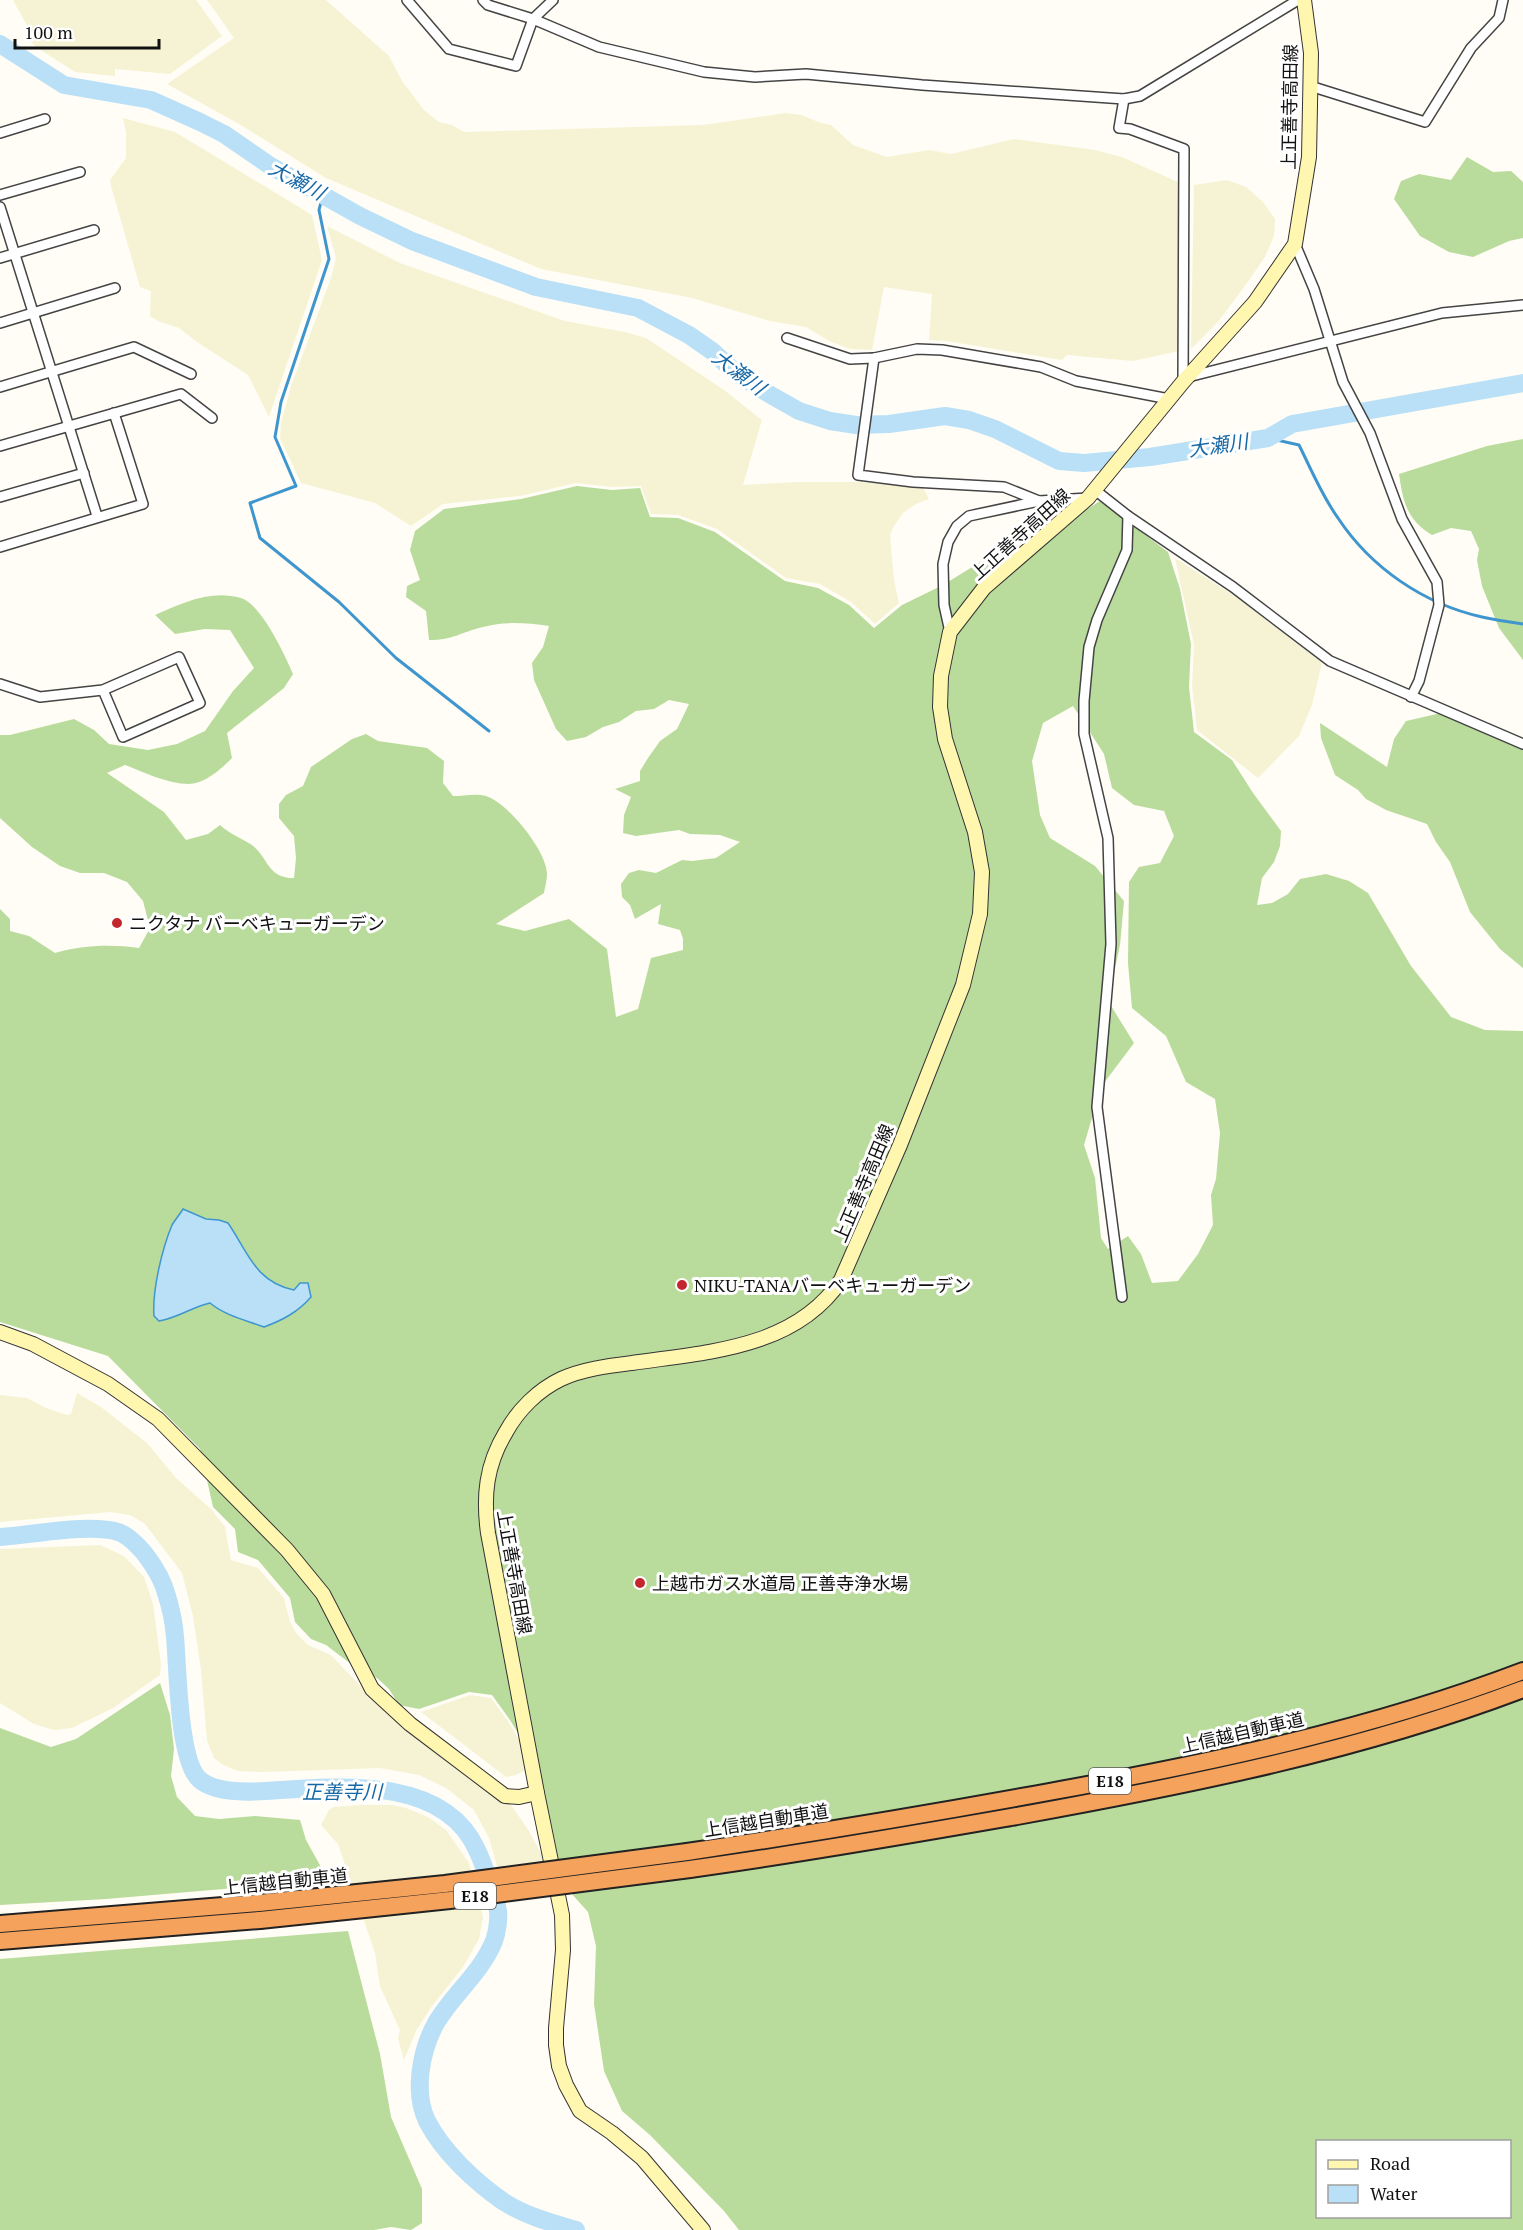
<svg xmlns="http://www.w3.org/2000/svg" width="1523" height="2230" font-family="'PT Serif','Noto Sans JP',serif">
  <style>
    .farmland { fill: #f6f3d4 }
    .forest { fill: #b9dc9c; fill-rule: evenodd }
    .water { fill: #b9e0f7; stroke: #3f96cf; stroke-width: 1.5 }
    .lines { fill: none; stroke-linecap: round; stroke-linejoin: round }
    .stream { stroke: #3f96cf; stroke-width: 3 }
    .river { stroke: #b9e0f7; stroke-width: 18 }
    .street-casing { stroke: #444; stroke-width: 12 }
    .secondary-casing { stroke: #333; stroke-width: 16 }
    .highway-casing { stroke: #222; stroke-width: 20 }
    .street { stroke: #fff; stroke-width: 9 }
    .secondary { stroke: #fff6b0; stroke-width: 14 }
    .highway { stroke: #f5a25d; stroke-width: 16 }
    .highway-bridge-casing { stroke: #222; stroke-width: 20; stroke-linecap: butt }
    .highway-bridge { stroke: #f5a25d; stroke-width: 16 }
    .poi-dot { fill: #c4262e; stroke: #fff; stroke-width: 2 }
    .labels { text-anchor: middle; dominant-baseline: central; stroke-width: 6; stroke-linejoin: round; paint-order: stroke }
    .shield { fill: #fff; stroke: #585858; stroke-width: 1.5 }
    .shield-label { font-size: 16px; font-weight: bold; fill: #111 }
    .street-label { font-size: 18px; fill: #111; stroke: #fff }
    .poi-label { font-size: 18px; fill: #111; stroke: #fff; text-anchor: start }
    .water-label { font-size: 20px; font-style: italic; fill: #1768a6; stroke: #fff }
  </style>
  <rect width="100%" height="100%" fill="#fffdf5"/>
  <g class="farmland">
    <path d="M13 0H196L222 36 170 74 115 69V76L75 72 36 47 26 37 30 31Z"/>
    <path d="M207 0H326L389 56 402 81 424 110 439 122 452 125 464 132 703 125 786 113 801 115 821 123 831 125 853 145 887 157 929 150 951 154 1014 139 1095 150 1122 157 1180 183 1179 351 1133 361 1067 355 1062 360 946 341 929 340 932 294 884 287 872 350 850 349 829 341 806 327 770 321 692 298 541 269 326 178 239 124 167 84 234 38Z"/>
    <path d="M123 118 175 132 312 215 322 260 269 417 248 375 197 342 179 328 158 321 150 316 151 291 140 287 111 186 110 180 126 158V132Z"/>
    <path d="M1227 180 1246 187 1263 202 1275 219 1274 236 1265 257 1247 283 1218 322 1191 349 1194 185Z"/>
    <path d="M327 226 400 263 565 321 625 332 646 338 724 390 762 420 743 485 796 482H858L923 487 929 499 916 504 903 513 894 526 890 535 894 580 899 603 875 624 851 602 820 584 786 578 717 529 678 515 651 514 641 486 612 487 576 483 520 496 443 504 411 526 375 503 301 483 280 438 281 423 291 386 331 278 336 258Z"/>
    <path d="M1175 558 1239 599 1322 663 1312 705 1299 736 1258 778 1197 730 1192 686 1194 645Z"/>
    <path d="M77 1393 101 1407 147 1443 176 1478 212 1510 225 1527 231 1560 258 1568 284 1598 290 1622 297 1634 308 1645 331 1655 370 1696 505 1796 529 1831 546 1863 498 1870 489 1838 474 1810 446 1788 419 1775 380 1768 262 1772 238 1771 223 1765 214 1758 207 1741 201 1670 193 1616 182 1573 145 1524 130 1515 110 1512 0 1522V1395L27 1398 46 1408 67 1415 71 1414Z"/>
    <path d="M100 1545 124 1556 144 1577 153 1604 161 1664 160 1675 113 1708 72 1728 54 1730 34 1724 0 1703V1549Z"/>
    <path d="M470 1695 491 1698 508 1721 521 1743 529 1768 516 1775 506 1777 421 1712Z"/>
    <path d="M362 1805H392L406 1808 428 1817 446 1830 469 1863 483 1917 479 1939 463 1967 432 2006 417 2029 404 2060 398 2039 400 2030 380 1986 375 1953 338 1844 321 1825 329 1810 334 1807Z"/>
  </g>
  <g class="forest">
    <path d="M1467 157 1493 172 1511 171 1523 182V238L1509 241 1473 257 1449 252 1420 236 1394 199 1401 181 1419 174 1451 180Z"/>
    <path d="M1523 439V660L1499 628 1482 586 1477 560 1479 549 1471 531 1451 528 1432 535C1407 520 1403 502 1399 474L1487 446Z"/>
    <path d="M577 486 612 490 640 488 650 517 678 518 715 532 785 581 818 588 849 605 874 628 902 605 943 585 982 561 1012 556 1100 501 1168 552 1180 589 1191 644 1189 687 1194 732 1232 760 1253 793 1281 831 1280 846 1274 862 1262 878 1257 905 1272 903 1288 894 1300 879 1326 874 1349 881 1368 893 1411 966 1451 1017 1485 1030 1523 1031V2230H739L724 2211 650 2135 622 2111 604 2071 594 2004 596 1946 588 1912 562 1883 524 1743 510 1720 492 1695 469 1692 419 1709 399 1705 389 1689 377 1678 351 1664 326 1645 311 1639 295 1622 290 1598 258 1560 238 1552 235 1529 213 1507 200 1449 108 1356 0 1322V909L10 919V931L29 936 55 953C82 945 111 944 139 948L150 928 143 901 127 882 104 873H80L60 866 32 847 0 818V735H10L74 719 94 730 109 744 148 750 177 744 205 731 233 691 254 668 230 630 205 629 175 634 155 615C182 603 211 589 241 598 261 604 285 655 293 674L284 688 227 733 232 758C221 769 205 784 188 784 169 784 143 772 125 765L107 773 164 812 186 840 208 834 220 825C230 834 241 838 252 845 269 858 267 878 294 878L296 858 294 836 279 818V804L286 795 303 786 311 767 352 739 366 734 378 741 427 748 444 761 443 783 453 796C463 796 476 793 486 796 507 802 547 851 547 874 547 880 545 887 544 893L496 924 525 931 569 919 607 949 616 1017 638 1009 651 958 683 950V939L680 930 658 924 661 904 635 919 630 905 622 897 621 884 629 873 639 870 656 873 682 860 692 861 716 858 740 842 720 835 690 834 679 830 636 836 623 833 624 815 631 797 615 789 640 781V771L648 758 660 741 677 729 689 704 669 700 654 709 636 711 619 722 603 727 586 737 567 741 556 729 534 680 532 663 543 647 549 626C526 623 506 621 483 627 461 632 454 640 429 640L426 611 406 597 407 586 420 580 410 550 415 531 444 509 521 499ZM1073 706 1104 754 1112 788 1134 805 1164 811 1174 836 1160 863 1139 867 1129 882 1128 963 1132 1008 1166 1036 1186 1082 1215 1099 1220 1133 1216 1179 1211 1195 1213 1225 1198 1254 1178 1281 1152 1283 1141 1254 1128 1236 1108 1249 1101 1238 1095 1178 1084 1145 1101 1087 1134 1043 1108 1001 1120 945 1124 901 1095 866 1050 838 1040 815 1032 761 1043 723ZM1318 2142H1510V2216H1318Z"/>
    <path d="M1441 713 1523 750V968L1500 949 1470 912 1450 862 1436 842 1427 824 1386 810 1366 799 1358 790 1335 775 1321 738 1320 723 1387 767 1394 739 1406 721Z"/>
    <path d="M160 1683 170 1715 174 1749 171 1776 177 1797 195 1816 219 1819 255 1816 300 1820 306 1840 326 1876 305 1882 106 1899 0 1905V1728L51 1747 76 1739Z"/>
    <path d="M348 1931 380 2054 391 2117 422 2189V2223L411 2230 391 2227 374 2230H0V1959Z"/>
  </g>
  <path class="water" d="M183 1209 206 1219 219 1220 228 1223C248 1252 255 1282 294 1290L300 1283H308L311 1297C298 1312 283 1320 264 1327 245 1320 226 1316 210 1303 192 1307 178 1318 159 1321L154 1316C152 1291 162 1249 172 1225 175 1220 180 1214 183 1209Z"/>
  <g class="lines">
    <g class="stream">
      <path d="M323 194 319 210 329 259 281 402 275 437 296 486 250 503 260 538 339 602 396 658 489 731"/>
      <path d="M1268 438 1299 445C1311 469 1322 496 1338 518 1371 568 1424 604 1482 617 1495 620 1509 622 1523 624"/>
    </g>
    <g class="river">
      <path d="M0 44 64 85 151 100 200 122 224 134 269 165 360 216 412 241 536 287 638 308 689 335 712 351 736 373 769 394 799 411 830 421 856 425 889 424 945 416 969 420 995 429 1059 461 1084 463 1150 457 1268 438 1292 424 1523 383"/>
      <path d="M0 1537C32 1535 90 1523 118 1532 128 1535 139 1547 145 1554 155 1567 163 1580 167 1596 171 1609 174 1623 175 1637 178 1667 178 1762 200 1780 218 1795 258 1792 280 1790 346 1786 445 1778 477 1850 482 1860 497 1902 498 1911 499 1919 497 1933 494 1941 481 1973 453 1994 436 2023 421 2050 413 2092 427 2121 443 2152 475 2182 504 2202 526 2216 552 2223 576 2230"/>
    </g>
    <g class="street-casing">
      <g id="street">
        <path d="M407 0 449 49 516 66 533 19 553 0"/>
        <path d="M483 0 488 5 533 19 599 47 704 72 755 77 806 74 922 85 1124 99 1140 96 1298 0"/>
        <path d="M1310 86 1425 122 1471 48 1499 18 1503 0"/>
        <path d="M1124 99 1119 128 1130 129 1184 149 1183 382"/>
        <path d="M0 133 45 119"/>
        <path d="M0 195 80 172"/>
        <path d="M0 207 97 516"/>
        <path d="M1295 244 1314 289 1343 382 1370 433 1402 519 1437 582 1439 605 1419 681 1411 697"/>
        <path d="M0 258 94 230"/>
        <path d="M0 323 115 288"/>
        <path d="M787 338 850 359 874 358 917 349 942 350 1041 367 1076 381 1169 399"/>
        <path d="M874 358 858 475 913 482 1004 487 1039 501"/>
        <path d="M1188 377 1442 313 1523 305"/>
        <path d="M0 387 134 347 191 374"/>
        <path d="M0 446 181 394 212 418"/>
        <path d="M1095 490 1128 516 1233 587 1330 661 1523 744"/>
        <path d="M0 497 84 473"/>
        <path d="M0 547 143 504 114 413"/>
        <path d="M950 632 944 605 943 564 948 542 957 526 969 516 1039 501 1088 498"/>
        <path d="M0 684 40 697 103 690 179 657 200 703 123 737 103 690"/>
        <path d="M1122 1297 1097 1107 1111 944 1108 838 1084 734V701L1089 647 1097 620 1127 550 1128 516"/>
      </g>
    </g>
    <g class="secondary-casing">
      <g id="secondary">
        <path d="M0 1332 33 1344 108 1384 158 1419 287 1550 323 1594 372 1689 410 1724 505 1796 519 1797 537 1793"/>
        <path d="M703 2230 642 2158 612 2133 580 2111 566 2085 559 2066 556 2045V2028L563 1950 562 1915 537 1793 488 1533C483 1496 486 1465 506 1432 518 1410 538 1390 561 1379 583 1369 608 1366 632 1363 706 1352 795 1349 841 1280L900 1145 963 985 980 914 982 872 975 832 945 739 940 707 941 676 950 632 984 588 1088 498 1183 382 1255 302 1295 244 1309 157 1311 53 1304 0"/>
      </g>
    </g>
    <g class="highway-casing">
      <g id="highway">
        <path d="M687 1852C808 1834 929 1814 1049 1792 1209 1763 1371 1729 1523 1671"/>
        <path d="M690 1869C800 1854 908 1835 1017 1816 1188 1785 1360 1751 1523 1689"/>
        <path d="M0 1924 259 1903"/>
        <path d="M0 1941 260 1920"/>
      </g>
    </g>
    <use href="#street" class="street"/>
    <use href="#secondary" class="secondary"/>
    <use href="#highway" class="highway"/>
    <g class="highway-bridge-casing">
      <g id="highway-bridge">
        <path d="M259 1903 445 1884 687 1852"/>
        <path d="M260 1920 450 1900 690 1869"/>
      </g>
    </g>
    <use href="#highway-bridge" class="highway-bridge"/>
  </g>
  <g class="poi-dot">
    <circle cx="117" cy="923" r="6"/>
    <circle cx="682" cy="1285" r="6"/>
    <circle cx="640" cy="1583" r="6"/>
  </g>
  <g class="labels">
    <g class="shield">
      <rect x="1089" y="1768" width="42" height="26" rx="4.5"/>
      <rect x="454" y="1883" width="42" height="26" rx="4.5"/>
    </g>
    <g class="shield-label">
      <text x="1110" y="1781">E18</text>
      <text x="475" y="1896">E18</text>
    </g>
    <g class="street-label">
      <text transform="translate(1289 107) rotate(-89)">上正善寺高田線</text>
      <text transform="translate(1020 534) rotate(-42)">上正善寺高田線</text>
      <text transform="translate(863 1183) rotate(-67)">上正善寺高田線</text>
      <text transform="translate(515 1572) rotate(80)">上正善寺高田線</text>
      <text transform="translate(1242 1732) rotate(-13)">上信越自動車道</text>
      <text transform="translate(766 1820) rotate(-9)">上信越自動車道</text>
      <text transform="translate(285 1881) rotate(-6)">上信越自動車道</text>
    </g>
    <g class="poi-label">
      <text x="129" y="923">ニクタナ バーベキューガーデン</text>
      <text x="694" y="1285">NIKU-TANAバーベキューガーデン</text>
      <text x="652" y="1583">上越市ガス水道局 正善寺浄水場</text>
    </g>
    <g class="water-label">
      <text transform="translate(297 180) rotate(28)">大瀬川</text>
      <text transform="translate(739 372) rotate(37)">大瀬川</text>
      <text transform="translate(1218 445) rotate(-8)">大瀬川</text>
      <text x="342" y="1791">正善寺川</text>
    </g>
  </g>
  <rect x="1316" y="2140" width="195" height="78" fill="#ffffff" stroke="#a0a0a0" stroke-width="1.5"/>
  <rect x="1328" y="2160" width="30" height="9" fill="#fff6b0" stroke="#a0a0a0" stroke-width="1.5"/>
  <text x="1370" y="2170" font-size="18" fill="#111111">Road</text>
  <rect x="1328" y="2185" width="30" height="18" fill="#b9e0f7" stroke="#a0a0a0" stroke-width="1.5"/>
  <text x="1370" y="2200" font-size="18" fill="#111111">Water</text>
  <path d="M15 39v9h144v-9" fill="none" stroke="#111111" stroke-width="3"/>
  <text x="24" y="39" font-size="18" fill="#111111" stroke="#ffffff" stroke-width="4.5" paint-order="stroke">100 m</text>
</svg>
